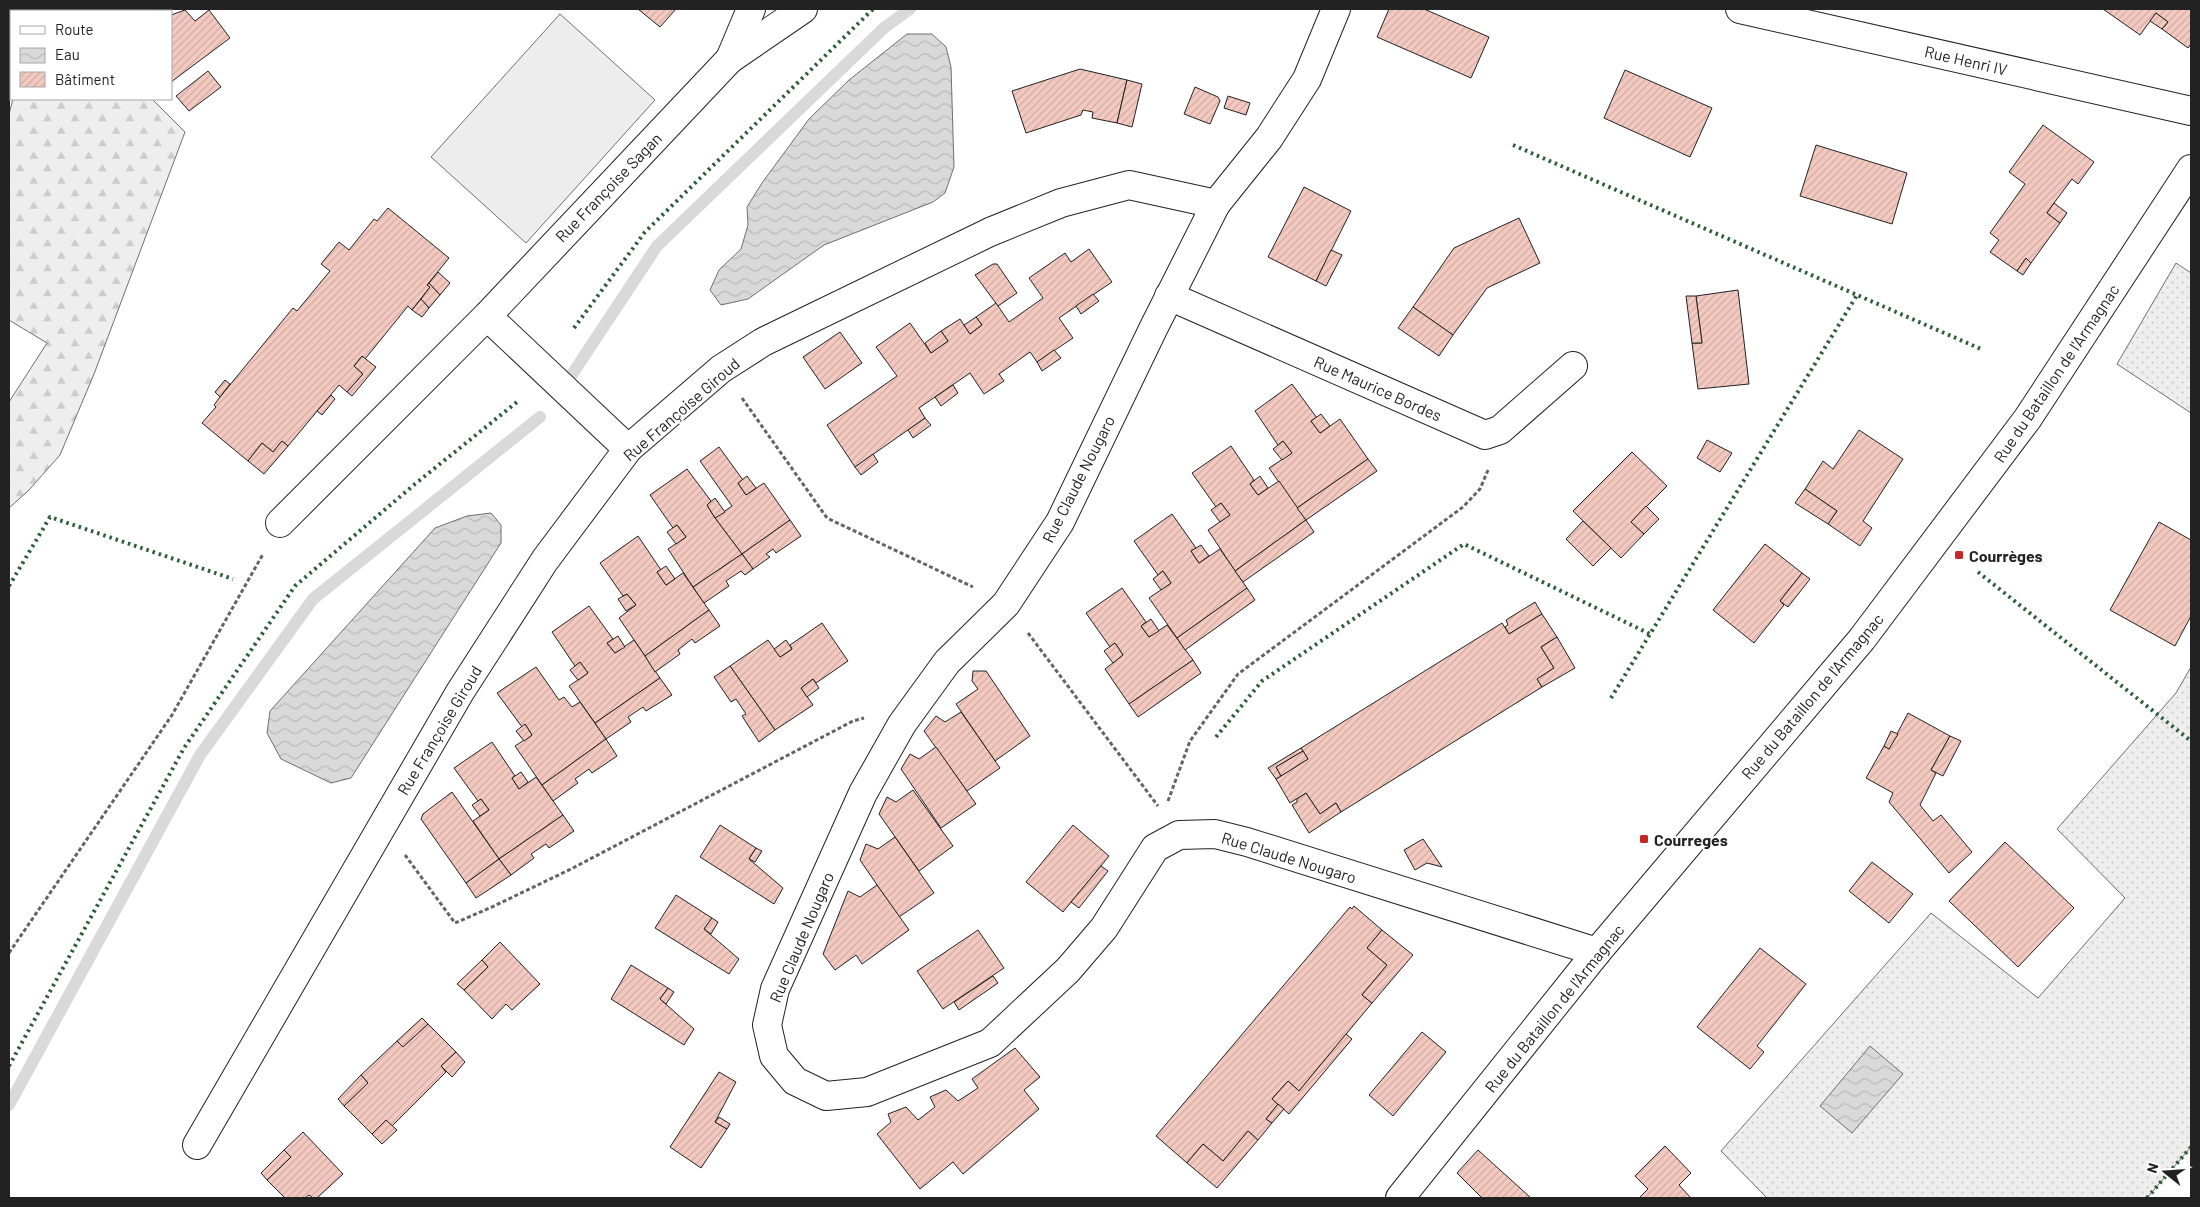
<svg xmlns="http://www.w3.org/2000/svg" width="2200" height="1207" font-family="Barlow,sans-serif">
  <style>
    .forest { fill: url(#forest-firs); stroke: #6f6f6f }
    .garden { fill: url(#garden-dots); stroke: #6f6f6f }
    .parking { fill: #ededed; stroke: #6f6f6f }
    .water { fill: url(#water-waves); stroke: #6f6f6f }
    .lines { fill: none; stroke-linecap: round; stroke-linejoin: round }
    .stream { stroke: #d9d9d9; stroke-width: 12 }
    .building { fill: url(#building-hatch); stroke: #222 }
    .minor-casing { stroke: #222; stroke-width: 30 }
    .path { stroke: #646464; stroke-width: 3; stroke-dasharray: 4 2.5; stroke-linecap: butt }
    .minor { stroke: #fff; stroke-width: 28 }
    .hedge { stroke: #2f5e38; stroke-width: 4; stroke-dasharray: 2.5 4; stroke-linecap: butt }
    .poi-dot { fill: #c62828; stroke: #fff; stroke-width: 2 }
    .labels { text-anchor: middle; dominant-baseline: central; stroke-width: 4; stroke-linejoin: round; paint-order: stroke }
    .street-label { font-size: 16px; fill: #222; stroke: #fff }
    .poi-label { font-size: 16px; font-weight: bold; fill: #222; stroke: #fff; text-anchor: start }
  </style>
  <defs>
    <pattern id="forest-firs" width="22" height="20" patternUnits="userSpaceOnUse" patternTransform="scale(1.25)"><rect width="22" height="20" fill="#eee"/><path d="M5 1l3.5 6h-7zM16 11l3.5 6h-7z" fill="#ccc"/></pattern>
    <pattern id="garden-dots" width="8" height="8" patternUnits="userSpaceOnUse" patternTransform="scale(1.25)"><rect width="8" height="8" fill="#eee"/><path d="M2 2h.1M6 6h.1" fill="none" stroke="#ccc" stroke-width="1.8" stroke-linecap="round"/></pattern>
    <pattern id="water-waves" width="16" height="10" patternUnits="userSpaceOnUse" patternTransform="scale(1.25)"><rect width="16" height="10" fill="#d9d9d9"/><path d="M0 5q4-4 8 0t8 0" fill="none" stroke="#bababa"/></pattern>
    <pattern id="building-hatch" width="6" height="6" patternUnits="userSpaceOnUse" patternTransform="scale(1.25)"><rect width="6" height="6" fill="#f3c9c0"/><path d="M-1 1l2-2M0 6l6-6M5 7l2-2" fill="none" stroke="#d0aca5"/></pattern>
  </defs>
  <rect width="100%" height="100%" fill="#fff"/>
  <path class="forest" d="M13 99H152L185 132 94 374 60 455 29 490 9 508V402L47 343 9 320V114Z"/>
  <g class="garden">
    <path d="M2176 263 2191 273V413L2117 364Z"/>
    <path d="M2191 667V1147L2147 1198H1767L1721 1151 1931 913 2038 998 2125 898 2057 829 2176 693Z"/>
  </g>
  <path class="parking" d="M560 14 655 100 526 243 431 157Z"/>
  <g class="water">
    <path d="M907 34H932L946 47 951 67 954 167 945 193 933 202 824 245 748 299 721 305 710 290 719 270 741 249 748 225 747 207 762 183 809 119 849 80Z"/>
    <path d="M491 513 501 525V543L351 778 331 783 281 759 267 733 270 711 435 528 467 516Z"/>
    <path d="M1870 1046 1903 1074 1852 1133 1820 1106Z"/>
  </g>
  <g class="lines">
    <g class="stream">
      <path d="M567 382 657 246 885 27 910 9"/>
      <path d="M9 1105 200 755 313 599 540 417"/>
    </g>
  </g>
  <g class="building">
    <path d="M638 9H676L660 27Z"/>
    <path d="M1389 9H1424L1489 37 1471 78 1377 37Z"/>
    <path d="M2103 9H2191V44L2188 48 2162 29 2168 22 2156 13 2140 35Z"/>
    <path d="M185 10 195 21 209 10 230 38 171 82V15Z"/>
    <path d="M2156 13 2168 22 2162 29 2150 21Z"/>
    <path d="M1080 69 1127 80 1117 123 1092 118 1093 112 1083 110 1081 115 1026 133 1012 91Z"/>
    <path d="M1625 70 1712 108 1690 157 1604 118Z"/>
    <path d="M208 71 221 87 189 111 176 96Z"/>
    <path d="M1127 80 1142 84 1132 127 1117 123Z"/>
    <path d="M1195 87 1218 97 1220 101 1210 124 1184 114Z"/>
    <path d="M1228 96 1250 103 1246 115 1224 108Z"/>
    <path d="M2043 125 2094 162 2078 184 2072 179 2054 203 2047 213 2060 223 2031 263 2026 258 2017 271 1990 252 1999 240 1990 233 2025 184 2009 172Z"/>
    <path d="M1816 145 1907 173 1892 224 1800 196Z"/>
    <path d="M1304 187 1351 211 1316 281 1268 257Z"/>
    <path d="M2054 203 2067 213 2060 223 2047 213Z"/>
    <path d="M388 208 449 258 427 285 430 287 412 310 408 306 365 359 362 356 354 366 363 374 347 392 339 385 288 446 282 441 273 452 262 443 248 461 202 423 216 407 214 405 220 397 293 308 297 311 330 271 321 264 339 242 349 250 374 219 377 221Z"/>
    <path d="M1519 218 1540 263 1487 288 1453 335 1413 307 1454 248Z"/>
    <path d="M1089 249 1112 282 1059 318 1073 338 1037 362 1030 352 999 374 1004 381 984 394 970 373 919 408 925 418 855 467 827 425 897 376 876 347 910 323 931 353 948 341 941 331 960 319 970 334 982 325 976 317 996 303 1009 322 1043 298 1029 278 1065 253 1071 262Z"/>
    <path d="M1331 250 1342 255 1326 286 1316 281Z"/>
    <path d="M2026 258 2031 263 2023 275 2017 271Z"/>
    <path d="M993 264H997L1017 293 998 306 975 275Z"/>
    <path d="M438 272 450 283 440 295 429 283Z"/>
    <path d="M429 283 440 295 429 308 421 299 430 287 427 285Z"/>
    <path d="M1738 290 1749 384 1698 389 1692 343H1702L1696 296Z"/>
    <path d="M1093 294 1099 301 1081 314 1076 306Z"/>
    <path d="M1686 296H1696L1702 343H1692Z"/>
    <path d="M421 299 429 308 422 317 412 310Z"/>
    <path d="M1413 307 1453 335 1439 356 1398 328Z"/>
    <path d="M976 317 982 325 970 334 964 325Z"/>
    <path d="M941 331 948 341 931 353 925 343Z"/>
    <path d="M840 332 862 363 825 389 803 357Z"/>
    <path d="M1054 350 1061 358 1042 371 1037 362Z"/>
    <path d="M362 356 376 367 352 396 347 392 363 374 354 366Z"/>
    <path d="M225 380 230 384 220 397 215 392Z"/>
    <path d="M1292 384 1317 418 1311 421 1320 433 1340 419 1368 459 1297 508 1269 468 1292 453 1283 441 1278 445 1255 411Z"/>
    <path d="M953 385 958 393 941 406 935 397Z"/>
    <path d="M331 395 335 399 322 415 317 411Z"/>
    <path d="M1321 414 1330 426 1320 433 1311 421Z"/>
    <path d="M925 418 931 425 913 438 908 430Z"/>
    <path d="M1859 430 1903 459 1863 521 1872 528 1860 546 1828 524 1837 511 1805 489 1823 461 1833 469Z"/>
    <path d="M1707 440 1732 453 1720 472 1697 458Z"/>
    <path d="M282 441 288 446 264 474 248 461 262 443 273 452Z"/>
    <path d="M1283 441 1292 453 1282 460 1273 449Z"/>
    <path d="M1231 446 1254 480 1250 484 1258 495 1279 481 1306 520 1235 571 1208 530 1230 515 1221 503 1216 507 1192 473Z"/>
    <path d="M719 447 743 480 738 483 746 495 764 483 790 520 742 554 715 518 732 506 700 461Z"/>
    <path d="M1632 452 1667 486 1631 522 1644 534 1621 558 1573 511Z"/>
    <path d="M873 454 878 462 861 475 855 467Z"/>
    <path d="M1368 459 1377 471 1306 520 1297 508Z"/>
    <path d="M687 469 711 501 707 505 715 518 742 554 693 587 668 549 686 537 677 525 673 528 650 495Z"/>
    <path d="M747 476 756 488 746 495 738 483Z"/>
    <path d="M1260 476 1268 488 1258 495 1250 484Z"/>
    <path d="M1805 489 1837 511 1828 524 1795 503Z"/>
    <path d="M715 498 725 512 715 518 707 505Z"/>
    <path d="M1221 503 1230 515 1220 522 1211 510Z"/>
    <path d="M1646 506 1659 519 1644 534 1631 522Z"/>
    <path d="M1172 514 1196 548 1191 551 1199 563 1220 549 1247 588 1177 638 1149 598 1171 583 1163 571 1158 575 1134 541Z"/>
    <path d="M790 520 801 536 776 553 773 549 766 554 770 557 753 569 742 554Z"/>
    <path d="M1306 520 1314 532 1243 582 1235 571Z"/>
    <path d="M1583 521 1611 548 1593 566 1566 539Z"/>
    <path d="M2159 522 2191 540V616L2175 646 2110 610Z"/>
    <path d="M677 525 686 537 676 544 667 532Z"/>
    <path d="M638 536 661 570 657 572 666 585 683 573 709 610 645 656 619 618 636 605 627 594 623 596 600 563Z"/>
    <path d="M1765 544 1802 573 1780 601 1784 605 1754 643 1713 610Z"/>
    <path d="M1201 545 1209 556 1199 563 1191 551Z"/>
    <path d="M742 554 753 569 745 575 741 571 726 581 729 586 704 603 693 587Z"/>
    <path d="M666 566 675 579 666 585 657 572Z"/>
    <path d="M1163 571 1171 583 1161 590 1153 579Z"/>
    <path d="M1802 573 1810 579 1788 607 1780 601Z"/>
    <path d="M1122 588 1146 622 1141 626 1149 637 1167 625 1193 660 1129 704 1105 669 1123 655 1115 643 1110 647 1086 613Z"/>
    <path d="M1247 588 1255 600 1185 650 1177 638Z"/>
    <path d="M627 594 636 605 626 611 618 599Z"/>
    <path d="M1535 602 1542 614 1509 634 1505 627 1508 625 1506 620Z"/>
    <path d="M589 606 613 639 607 643 615 653 634 640 660 678 595 723 569 686 588 673 580 662 575 666 552 632Z"/>
    <path d="M709 610 720 626 695 643 692 639 678 650 680 654 655 672 645 656Z"/>
    <path d="M1542 614 1557 637 1541 647 1554 668 1537 679 1542 687 1341 812 1336 803 1320 814 1306 793 1290 803 1276 779 1308 759 1301 748 1502 623 1509 634Z"/>
    <path d="M1151 619 1159 631 1149 637 1141 626Z"/>
    <path d="M822 623 848 661 816 683 813 679 801 688 813 705 775 730 730 666 768 640 780 657 792 649 790 645Z"/>
    <path d="M618 636 625 647 615 653 607 643Z"/>
    <path d="M1557 637 1575 668 1542 687 1537 679 1554 668 1541 647Z"/>
    <path d="M786 640 792 649 780 657 774 649Z"/>
    <path d="M1115 643 1123 655 1113 663 1104 651Z"/>
    <path d="M1193 660 1201 673 1138 717 1129 704Z"/>
    <path d="M580 662 588 673 578 680 570 670Z"/>
    <path d="M730 666 775 730 759 742 742 716 746 714 736 699 731 702 714 677Z"/>
    <path d="M536 667 559 700 564 697 572 707 580 702 606 739 542 785 515 746 532 735 525 724 522 727 497 693Z"/>
    <path d="M973 671H986L1030 736 995 761 956 704 978 689 972 681Z"/>
    <path d="M660 678 672 695 646 711 643 707 628 717 631 722 606 739 595 723Z"/>
    <path d="M813 679 819 688 807 697 801 688Z"/>
    <path d="M961 712 1000 768 967 791 924 731 936 716 945 722Z"/>
    <path d="M1908 713 1950 736 1931 770 1936 773 1920 805 1933 821 1941 815 1972 852 1949 873 1889 802 1893 793 1866 778 1884 746 1889 749Z"/>
    <path d="M525 724 532 735 524 741 516 731Z"/>
    <path d="M1891 731 1898 734 1889 749 1884 746Z"/>
    <path d="M1950 736 1961 741 1943 776 1931 770Z"/>
    <path d="M606 739 617 756 592 773 589 769 575 779 578 783 553 801 542 785Z"/>
    <path d="M492 742 515 776 512 778 519 789 536 777 563 815 499 859 473 821 489 810 481 799 478 801 454 768Z"/>
    <path d="M936 747 976 804 941 828 901 769 910 754 919 759Z"/>
    <path d="M1301 748 1303 751 1276 767 1281 776 1276 779 1268 768Z"/>
    <path d="M1303 751 1308 759 1281 776 1276 767Z"/>
    <path d="M521 772 528 782 519 789 512 778Z"/>
    <path d="M913 790 953 846 919 871 879 814 887 797 896 802Z"/>
    <path d="M452 792 499 859 466 883 421 819 423 814Z"/>
    <path d="M1306 793 1320 814 1336 803 1341 812 1309 833 1292 805 1297 802V799Z"/>
    <path d="M481 799 489 810 480 816 472 805Z"/>
    <path d="M563 815 574 831 549 848 546 844 531 854 534 858 511 875 499 859Z"/>
    <path d="M720 825 756 848 749 859 783 888 774 904 700 857Z"/>
    <path d="M1073 825 1109 856 1063 912 1026 882Z"/>
    <path d="M895 837 934 893 899 917 860 860 866 844 878 849Z"/>
    <path d="M1423 839 1442 867 1427 863 1415 870 1404 850Z"/>
    <path d="M2005 842 2074 908 2018 967 1949 901Z"/>
    <path d="M756 848 762 851 755 862 749 859Z"/>
    <path d="M499 859 511 875 476 898 466 883Z"/>
    <path d="M1872 862 1913 894 1889 923 1849 891Z"/>
    <path d="M1101 866 1108 871 1079 908 1071 902Z"/>
    <path d="M877 885 909 930 862 964 856 955 835 970 823 954 848 891 860 897Z"/>
    <path d="M676 895 712 918 704 929 739 959 729 974 655 928Z"/>
    <path d="M1354 906 1382 930 1367 948 1387 965 1362 995 1372 1003 1299 1091 1288 1081 1272 1099 1278 1104 1266 1119 1272 1123 1258 1140 1248 1131 1223 1161 1203 1144 1187 1163 1156 1136 1350 907 1352 909Z"/>
    <path d="M712 918 718 922 711 934 704 929Z"/>
    <path d="M978 930 1004 968 943 1009 917 971Z"/>
    <path d="M1382 930 1413 955 1372 1003 1362 995 1387 965 1367 948Z"/>
    <path d="M500 942 540 984 512 1010 506 1004 492 1019 464 990 488 967 482 960Z"/>
    <path d="M1760 948 1806 984 1757 1046 1764 1052 1750 1069 1697 1027Z"/>
    <path d="M482 960 488 967 464 990 457 984Z"/>
    <path d="M631 965 668 988 660 999 694 1029 684 1045 611 999Z"/>
    <path d="M993 976 998 983 959 1010 954 1002Z"/>
    <path d="M668 988 674 992 666 1004 660 999Z"/>
    <path d="M422 1018 428 1024 403 1047 397 1041Z"/>
    <path d="M428 1024 456 1052 441 1066 446 1072 392 1126 386 1120 372 1134 344 1106 368 1083 361 1075 397 1041 403 1047Z"/>
    <path d="M1422 1032 1446 1052 1393 1116 1369 1095Z"/>
    <path d="M1346 1034 1352 1039 1289 1114 1272 1099 1288 1081 1299 1091Z"/>
    <path d="M1015 1048 1040 1077 1024 1090 1039 1109 963 1174 953 1162 920 1189 877 1134 891 1122 888 1114 906 1107 918 1120 935 1107 930 1097 946 1090 958 1101 978 1088 972 1079Z"/>
    <path d="M456 1052 465 1062 452 1077 441 1066Z"/>
    <path d="M719 1072 736 1082 715 1122 727 1129 701 1168 670 1147Z"/>
    <path d="M361 1075 368 1083 344 1106 338 1099Z"/>
    <path d="M1278 1104 1284 1109 1272 1123 1266 1119Z"/>
    <path d="M719 1117 730 1124 727 1129 715 1122Z"/>
    <path d="M386 1120 397 1130 382 1144 372 1134Z"/>
    <path d="M1248 1131 1258 1140 1217 1188 1187 1163 1203 1144 1223 1161Z"/>
    <path d="M303 1132 343 1174 317 1198H313L309 1195 305 1198H285L267 1180 291 1157 284 1150Z"/>
    <path d="M1665 1146 1691 1173 1679 1185 1691 1198H1639L1648 1189 1635 1176Z"/>
    <path d="M284 1150 291 1157 267 1180 261 1173Z"/>
    <path d="M1478 1150 1531 1198H1482L1457 1173Z"/>
  </g>
  <g class="lines">
    <g class="minor-casing">
      <g id="minor">
        <path d="M1740 9 2191 111"/>
        <path d="M730 59 751 9"/>
        <path d="M1216 204 1154 327 1060 522 1006 604 947 662 902 724 863 793 775 989 767 1025 774 1056 795 1081 826 1096 867 1092 990 1043 1068 970 1104 928 1155 848 1179 835 1215 834 1247 842 1597 952"/>
        <path d="M1169 296 1485 435 1500 430 1573 366"/>
        <path d="M487 316 730 59 803 9"/>
        <path d="M280 523 487 316 628 449"/>
        <path d="M197 1145 460 692 545 560 628 449 721 369 763 342 990 232 1061 203 1129 185 1216 204 1269 138 1307 79 1336 9"/>
        <path d="M1400 1198 1597 952 1862 639 2028 418 2191 169"/>
      </g>
    </g>
    <g class="path">
      <path d="M9 60V66"/>
      <path d="M742 398 827 518 973 587"/>
      <path d="M1028 633 1158 806"/>
      <path d="M1168 801 1190 741 1238 674 1463 507 1480 489 1488 470"/>
      <path d="M405 855 455 923 492 907 571 869 853 721 864 718"/>
      <path d="M9 953 172 715 263 554"/>
    </g>
    <use href="#minor" class="minor"/>
    <g class="hedge">
      <path d="M1513 145 1981 349"/>
      <path d="M574 328 645 232 873 9"/>
      <path d="M1978 572 2191 741"/>
      <path d="M9 586 50 517 233 579"/>
      <path d="M1611 698 1857 295"/>
      <path d="M1216 737 1262 681 1464 544 1650 634"/>
      <path d="M9 1066 184 748 295 586 415 484 517 402"/>
      <path d="M2147 1198 2191 1147"/>
    </g>
  </g>
  <g class="poi-dot">
    <rect x="1954" y="550" width="10" height="10" rx="2.5"/>
    <rect x="1639" y="834" width="10" height="10" rx="2.5"/>
  </g>
  <g class="labels">
    <g class="street-label">
      <text transform="translate(1966 60) rotate(13)">Rue Henri IV</text>
      <text transform="translate(608 187) rotate(-46)">Rue Françoise Sagan</text>
      <text transform="translate(2056 373) rotate(-56)">Rue du Bataillon de l'Armagnac</text>
      <text transform="translate(1378 388) rotate(24)">Rue Maurice Bordes</text>
      <text transform="translate(681 409) rotate(-41)">Rue Françoise Giroud</text>
      <text transform="translate(1078 479) rotate(-63)">Rue Claude Nougaro</text>
      <text transform="translate(1812 696) rotate(-50)">Rue du Bataillon de l'Armagnac</text>
      <text transform="translate(439 730) rotate(-59)">Rue Françoise Giroud</text>
      <text transform="translate(1289 857) rotate(17)">Rue Claude Nougaro</text>
      <text transform="translate(801 937) rotate(-67)">Rue Claude Nougaro</text>
      <text transform="translate(1554 1008) rotate(-51)">Rue du Bataillon de l'Armagnac</text>
    </g>
    <g class="poi-label">
      <text x="1969" y="555">Courrèges</text>
      <text x="1654" y="839">Courreges</text>
    </g>
  </g>
  <rect width="2200" height="1207" fill="none" stroke="#222222" stroke-width="20"/>
  <rect x="10" y="10" width="162" height="90" fill="#ffffff" stroke="#a7a7a7"/>
  <rect x="20" y="26" width="25" height="8" fill="#ffffff" stroke="#a7a7a7"/>
  <text x="55" y="35" font-size="15" fill="#222222">Route</text>
  <rect x="20" y="48" width="25" height="15" fill="url(#water-waves)" stroke="#a7a7a7"/>
  <text x="55" y="60" font-size="15" fill="#222222">Eau</text>
  <rect x="20" y="72" width="25" height="15" fill="url(#building-hatch)" stroke="#a7a7a7"/>
  <text x="55" y="85" font-size="15" fill="#222222">Bâtiment</text>
  <g transform="translate(2165 1172) rotate(287)" stroke="#ffffff" stroke-width="4" paint-order="stroke">
  <path d="M0-4L9 19L0 12L-9 19Z" fill="#222222"/>
  <text y="-8" font-size="14" font-weight="bold" text-anchor="middle" fill="#222222">N</text>
  </g>
</svg>
